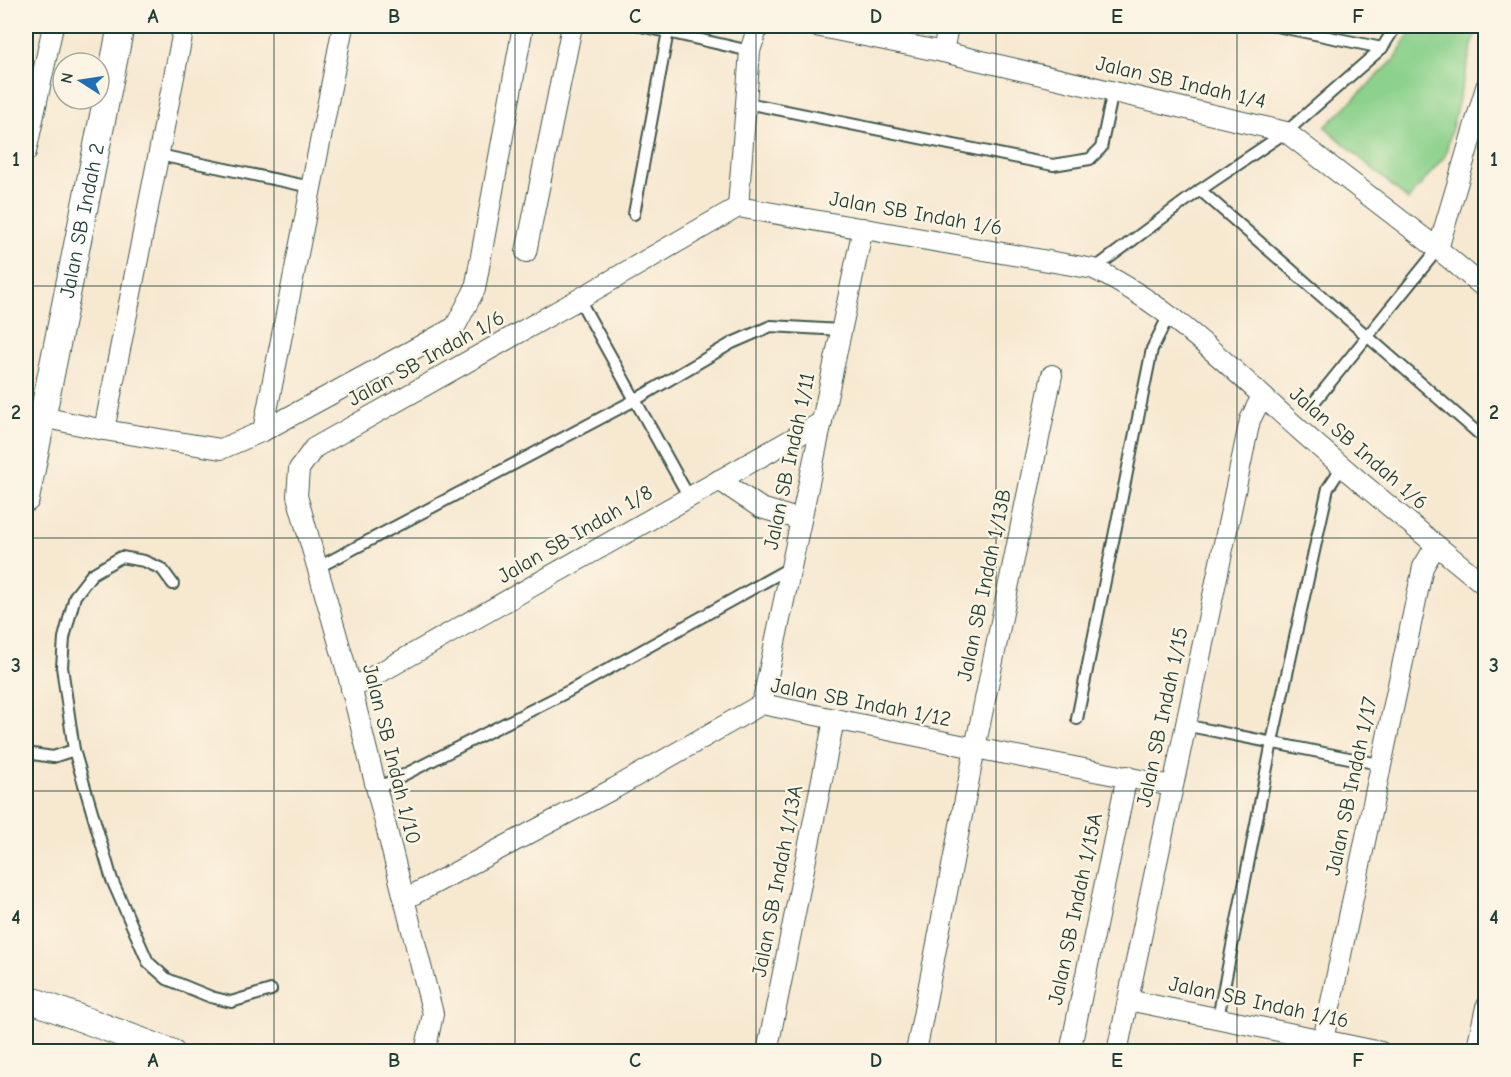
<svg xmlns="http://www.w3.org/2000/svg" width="1511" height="1077" font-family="'Comic Neue',sans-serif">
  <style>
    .green { fill: #8dd28c; stroke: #568860; stroke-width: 1.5 }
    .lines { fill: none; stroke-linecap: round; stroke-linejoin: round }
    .service-casing { stroke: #3f574b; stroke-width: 14 }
    .minor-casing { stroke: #3f574b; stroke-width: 22 }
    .tertiary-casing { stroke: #3f574b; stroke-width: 28 }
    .service { stroke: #fff; stroke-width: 10 }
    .minor { stroke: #fff; stroke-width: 20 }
    .tertiary { stroke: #fff; stroke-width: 26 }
    .grid { fill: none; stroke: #1f3d34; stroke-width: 1.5; stroke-opacity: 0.55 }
    .labels { text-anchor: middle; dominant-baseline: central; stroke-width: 5; stroke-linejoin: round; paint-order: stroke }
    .street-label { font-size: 21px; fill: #1f3d34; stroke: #fcf5e5 }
    .neatline { fill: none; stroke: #1f3d34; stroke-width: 2 }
    .grid-label { font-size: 20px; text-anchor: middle; font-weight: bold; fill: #1f3d34 }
  </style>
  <rect width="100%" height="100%" fill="#fcf5e5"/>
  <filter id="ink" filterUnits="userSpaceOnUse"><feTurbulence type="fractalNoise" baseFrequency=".0167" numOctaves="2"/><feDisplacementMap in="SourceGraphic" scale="12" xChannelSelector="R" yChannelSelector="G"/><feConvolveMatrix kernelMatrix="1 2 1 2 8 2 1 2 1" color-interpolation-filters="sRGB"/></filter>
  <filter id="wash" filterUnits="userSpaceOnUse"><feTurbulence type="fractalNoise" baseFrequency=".008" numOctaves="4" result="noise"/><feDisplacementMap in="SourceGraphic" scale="24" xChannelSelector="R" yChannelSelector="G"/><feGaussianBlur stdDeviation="1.35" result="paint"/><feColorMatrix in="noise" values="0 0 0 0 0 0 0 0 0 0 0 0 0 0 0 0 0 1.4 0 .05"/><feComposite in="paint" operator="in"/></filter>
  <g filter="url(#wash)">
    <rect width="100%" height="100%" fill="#f7e8d0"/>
    <path class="green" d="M1414 26H1477L1445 156 1408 200 1325 127 1394 60Z"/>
  </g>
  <g filter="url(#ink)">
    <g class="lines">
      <g class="service-casing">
        <g id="service">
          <path d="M641 26 750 51"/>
          <path d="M1276 26 1382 48"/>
          <path d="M747 103 1053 165 1090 159 1101 148 1113 91"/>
          <path d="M159 155 311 187"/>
          <path d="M1200 190 1486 440"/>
          <path d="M634 214 669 26"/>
          <path d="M1094 269 1200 190 1286 132 1382 48 1396 26"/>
          <path d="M579 299 689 497"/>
          <path d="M1311 406 1438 249"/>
          <path d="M317 568 635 400 732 343 771 326 841 330"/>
          <path d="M1077 719 1152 349 1169 315"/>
          <path d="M1184 725 1379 764"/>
          <path d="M74 750 112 880 148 962 167 979 211 997 231 1002 271 990"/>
          <path d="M26 753 53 757 74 750 62 667 64 638 75 596 92 574 121 557 144 561 162 569 173 584"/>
          <path d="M376 789 569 691 791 567"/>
          <path d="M1218 1018 1272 742 1328 488 1342 467"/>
        </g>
      </g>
      <g class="minor-casing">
        <g id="minor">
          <path d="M816 26 943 52 1286 132 1438 249 1486 289"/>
          <path d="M943 52 948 26"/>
          <path d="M26 152 53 26"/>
          <path d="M738 207 750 51 758 26"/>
          <path d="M1438 249 1486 87"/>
          <path d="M526 252 572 26"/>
          <path d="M42 417 104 430 221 449 263 431 455 327 475 289 523 26"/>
          <path d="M104 430 184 26"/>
          <path d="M263 431 343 26"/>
          <path d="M719 480 761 508 801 520"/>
          <path d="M351 689 822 422"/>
          <path d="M762 704 863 228"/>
          <path d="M405 899 615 788 762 704 975 748 1172 786"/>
          <path d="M1128 1000 1381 1052"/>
          <path d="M1323 1040 1423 567 1436 545"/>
          <path d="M425 1052 433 1014 348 675 297 496 299 469 314 448 579 299 738 207 1094 269C1173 307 1236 373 1301 431 1361 484 1424 535 1486 586"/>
          <path d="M767 1052 834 720"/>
          <path d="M916 1052 975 748 1052 375"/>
          <path d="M1070 1052 1127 776"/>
          <path d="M1117 1052 1250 420 1262 396"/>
          <path d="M1476 1052 1486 1007"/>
        </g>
      </g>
      <g class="tertiary-casing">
        <g id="tertiary">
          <path id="s1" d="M26 499 121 26"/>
          <path d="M26 998 171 1052"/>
        </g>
      </g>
      <use href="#service" class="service"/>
      <use href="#minor" class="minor"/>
      <use href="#tertiary" class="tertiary"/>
    </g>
  </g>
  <path class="grid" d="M274 26V1052M515 26V1052M756 26V1052M996 26V1052M1237 26V1052M26 286H1486M26 538H1486M26 791H1486"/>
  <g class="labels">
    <g class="street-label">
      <text transform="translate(1181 82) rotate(13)">Jalan SB Indah 1/4</text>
      <text transform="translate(916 213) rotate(10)">Jalan SB Indah 1/6</text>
      <text stroke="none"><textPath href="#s1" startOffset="284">Jalan SB Indah 2</textPath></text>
      <text transform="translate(426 358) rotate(-29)">Jalan SB Indah 1/6</text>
      <text transform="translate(1359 448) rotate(41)">Jalan SB Indah 1/6</text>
      <text transform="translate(789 461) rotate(-78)">Jalan SB Indah 1/11</text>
      <text transform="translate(575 534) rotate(-30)">Jalan SB Indah 1/8</text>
      <text transform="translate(984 585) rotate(-78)">Jalan SB Indah 1/13B</text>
      <text transform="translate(861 702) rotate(11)">Jalan SB Indah 1/12</text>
      <text transform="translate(1162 717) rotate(-78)">Jalan SB Indah 1/15</text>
      <text transform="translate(392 754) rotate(76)">Jalan SB Indah 1/10</text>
      <text transform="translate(1351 786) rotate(-78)">Jalan SB Indah 1/17</text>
      <text transform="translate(777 881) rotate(-79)">Jalan SB Indah 1/13A</text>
      <text transform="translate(1075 909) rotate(-78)">Jalan SB Indah 1/15A</text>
      <text transform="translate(1259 1002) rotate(12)">Jalan SB Indah 1/16</text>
    </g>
  </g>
  <rect width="1511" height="1077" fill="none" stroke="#fcf5e5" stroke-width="66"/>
  <g transform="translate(81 81) rotate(282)"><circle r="28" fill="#fcf5e5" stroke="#a4ab9e" stroke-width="1.5"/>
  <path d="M0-4.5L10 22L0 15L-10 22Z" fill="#1f6fb2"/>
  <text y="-9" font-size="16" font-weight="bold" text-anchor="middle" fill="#1f3d34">N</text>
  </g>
  <rect x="33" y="33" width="1445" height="1011" class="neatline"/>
  <g class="grid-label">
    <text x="153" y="23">A</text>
    <text x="394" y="23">B</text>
    <text x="635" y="23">C</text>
    <text x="876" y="23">D</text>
    <text x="1117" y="23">E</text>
    <text x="1358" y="23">F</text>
    <text x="16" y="166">1</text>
    <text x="1494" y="166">1</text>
    <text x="16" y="419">2</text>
    <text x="1494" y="419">2</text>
    <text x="16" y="672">3</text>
    <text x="1494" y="672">3</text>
    <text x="16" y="924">4</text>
    <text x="1494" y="924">4</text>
    <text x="153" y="1067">A</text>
    <text x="394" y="1067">B</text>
    <text x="635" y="1067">C</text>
    <text x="876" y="1067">D</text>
    <text x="1117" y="1067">E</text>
    <text x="1358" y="1067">F</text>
  </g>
</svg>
